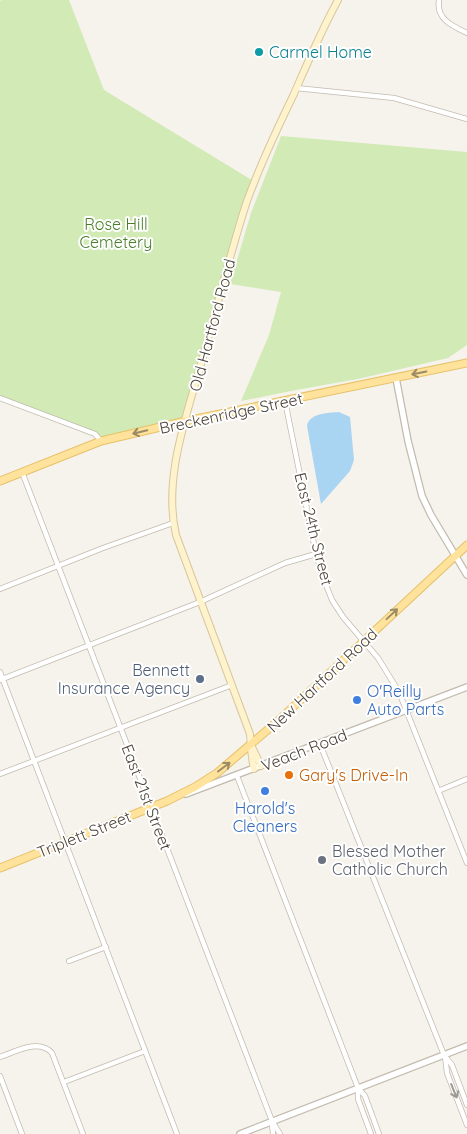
<svg xmlns="http://www.w3.org/2000/svg" width="467" height="1134" font-family="Quicksand,sans-serif">
  <style>
    .green { fill: #d2eab5 }
    .water { fill: #a9d4f2 }
    .lines { fill: none; stroke-linecap: round; stroke-linejoin: round }
    .minor-casing { stroke: #c2bbae; stroke-width: 6 }
    .tertiary-casing { stroke: #c2bbae; stroke-width: 8 }
    .secondary-casing { stroke: #d6c79b; stroke-width: 8 }
    .primary-casing { stroke: #e6c16a; stroke-width: 9 }
    .minor { stroke: #fff; stroke-width: 4.5 }
    .tertiary { stroke: #fff; stroke-width: 5.5 }
    .secondary { stroke: #fff3cd; stroke-width: 6 }
    .primary { stroke: #ffe39c; stroke-width: 7 }
    .oneway { stroke: #9c8c66 }
    .oneway2 { stroke: #9c9892 }
    .culture-dot { fill: #0f9aa8; stroke: #fff; stroke-width: 2 }
    .service-dot { fill: #5c6f8a; stroke: #fff; stroke-width: 2 }
    .shop-dot { fill: #3f7fe0; stroke: #fff; stroke-width: 2 }
    .food-dot { fill: #e8710a; stroke: #fff; stroke-width: 2 }
    .worship-dot { fill: #6b7280; stroke: #fff; stroke-width: 2 }
    .labels { text-anchor: middle; dominant-baseline: central; stroke-width: 4; stroke-linejoin: round; paint-order: stroke }
    .culture-label { font-size: 16px; fill: #0d838f; stroke: #fff; text-anchor: start }
    .park-label { font-size: 16px; fill: #4a7f2a; stroke: #fff }
    .street-label { font-size: 16px; fill: #4b4439; stroke: #fff }
    .service-label { font-size: 16px; fill: #4e5e75; stroke: #fff; text-anchor: end }
    .shop-label { font-size: 16px; fill: #366cbe; stroke: #fff; text-anchor: start }
    .food-label { font-size: 16px; fill: #c56008; stroke: #fff; text-anchor: start }
    .worship-label { font-size: 16px; fill: #5b616d; stroke: #fff; text-anchor: start }
  </style>
  <rect width="100%" height="100%" fill="#f6f3ec"/>
  <g class="green">
    <path d="M2 0H69L104 90 255 182 186 421 101 441 95 434 0 398V1Z"/>
    <path d="M281 136 467 152V345L448 358 358 379 296 390 241 401 269 335 281 292 230 284 251 213Z"/>
  </g>
  <path class="water" d="M339 412 350 417 354 460 350 471 321 504 307 426C309 413 328 413 339 412Z"/>
  <g class="lines">
    <g class="minor-casing">
      <g id="minor">
        <path d="M439 0C436 19 452 26 467 33"/>
        <path d="M296 88 394 98 467 119"/>
        <path d="M0 398 95 434 101 441"/>
        <path d="M285 401 316 554 324 580 332 600 343 617 378 658 399 692 467 863"/>
        <path d="M22 472 272 1121 280 1134"/>
        <path d="M0 589 103 548 173 523"/>
        <path d="M0 672 177 1134"/>
        <path d="M0 680 200 602 285 563 316 554"/>
        <path d="M320 744 444 1055 452 1065 467 1105"/>
        <path d="M0 774 232 685"/>
        <path d="M237 776 358 1088 365 1096 379 1134"/>
        <path d="M438 791 467 779"/>
        <path d="M69 961 106 947"/>
        <path d="M445 1056 447 1073 467 1125"/>
        <path d="M0 1057C15 1052 39 1038 52 1053L83 1134"/>
        <path d="M0 1076 22 1134"/>
        <path d="M64 1082 145 1051"/>
        <path d="M358 1088V1099L371 1134"/>
        <path d="M272 1123 273 1134"/>
      </g>
    </g>
    <g class="tertiary-casing">
      <g id="tertiary">
        <path d="M396 378 408 441 422 496 431 515 467 575"/>
        <path d="M186 794 467 687"/>
        <path d="M240 1134 467 1046"/>
      </g>
    </g>
    <g class="secondary-casing">
      <g id="secondary">
        <path d="M251 745 261 766"/>
        <path d="M254 769C251 756 251 747 250 734L176 535C163 479 186 418 201 364 216 311 229 257 246 204 259 167 276 131 293 96 307 64 321 31 338 0"/>
      </g>
    </g>
    <g class="primary-casing">
      <g id="primary">
        <path d="M0 481 101 441 186 421 467 363"/>
        <path d="M0 868 167 801 195 787 217 773 278 721 467 545"/>
      </g>
    </g>
    <use href="#minor" class="minor"/>
    <use href="#tertiary" class="tertiary"/>
    <use href="#secondary" class="secondary"/>
    <use href="#primary" class="primary"/>
  </g>
  <defs><path id="oneway-shaft" d="M-6 0H5M1.5-3L5.5 0L1.5 3" fill="none" stroke-width="1.6" stroke-linecap="round" stroke-linejoin="round" transform="scale(1.25)"/></defs>
  <g class="oneway">
    <use href="#oneway-shaft" transform="translate(419 373) rotate(168)"/>
    <use href="#oneway-shaft" transform="translate(140 432) rotate(167)"/>
    <use href="#oneway-shaft" transform="translate(392 614) rotate(-43)"/>
    <use href="#oneway-shaft" transform="translate(224 767) rotate(-37)"/>
  </g>
  <use class="oneway2" href="#oneway-shaft" transform="translate(454 1091) rotate(68)"/>
  <circle class="culture-dot" cx="259" cy="52" r="5"/>
  <circle class="service-dot" cx="200" cy="679" r="5"/>
  <g class="shop-dot">
    <circle cx="357" cy="700" r="5"/>
    <circle cx="265" cy="791" r="5"/>
  </g>
  <circle class="food-dot" cx="289" cy="775" r="5"/>
  <circle class="worship-dot" cx="322" cy="860" r="5"/>
  <g class="labels">
    <g class="culture-label">
      <text x="269" y="52">Carmel Home</text>
    </g>
    <g class="park-label">
      <text x="116" y="224">Rose Hill<tspan x="116" dy="18">Cemetery</tspan></text>
    </g>
    <g class="street-label">
      <text transform="translate(212 325) rotate(-75)">Old Hartford Road</text>
      <text transform="translate(231 413) rotate(-12)">Breckenridge Street</text>
      <text transform="translate(314 529) rotate(76)">East 24th Street</text>
      <text transform="translate(322 680) rotate(-43)">New Hartford Road</text>
      <text transform="translate(304 750) rotate(-21)">Veach Road</text>
      <text transform="translate(147 797) rotate(69)">East 21st Street</text>
      <text transform="translate(84 834) rotate(-22)">Triplett Street</text>
    </g>
    <g class="service-label">
      <text x="190" y="670">Bennett<tspan x="190" dy="18">Insurance Agency</tspan></text>
    </g>
    <g class="shop-label">
      <text x="367" y="691">O'Reilly<tspan x="367" dy="18">Auto Parts</tspan></text>
      <text x="265" y="808" text-anchor="middle">Harold's<tspan x="265" dy="18">Cleaners</tspan></text>
    </g>
    <g class="food-label">
      <text x="299" y="775">Gary's Drive-In</text>
    </g>
    <g class="worship-label">
      <text x="332" y="851">Blessed Mother<tspan x="332" dy="18">Catholic Church</tspan></text>
    </g>
  </g>
</svg>
